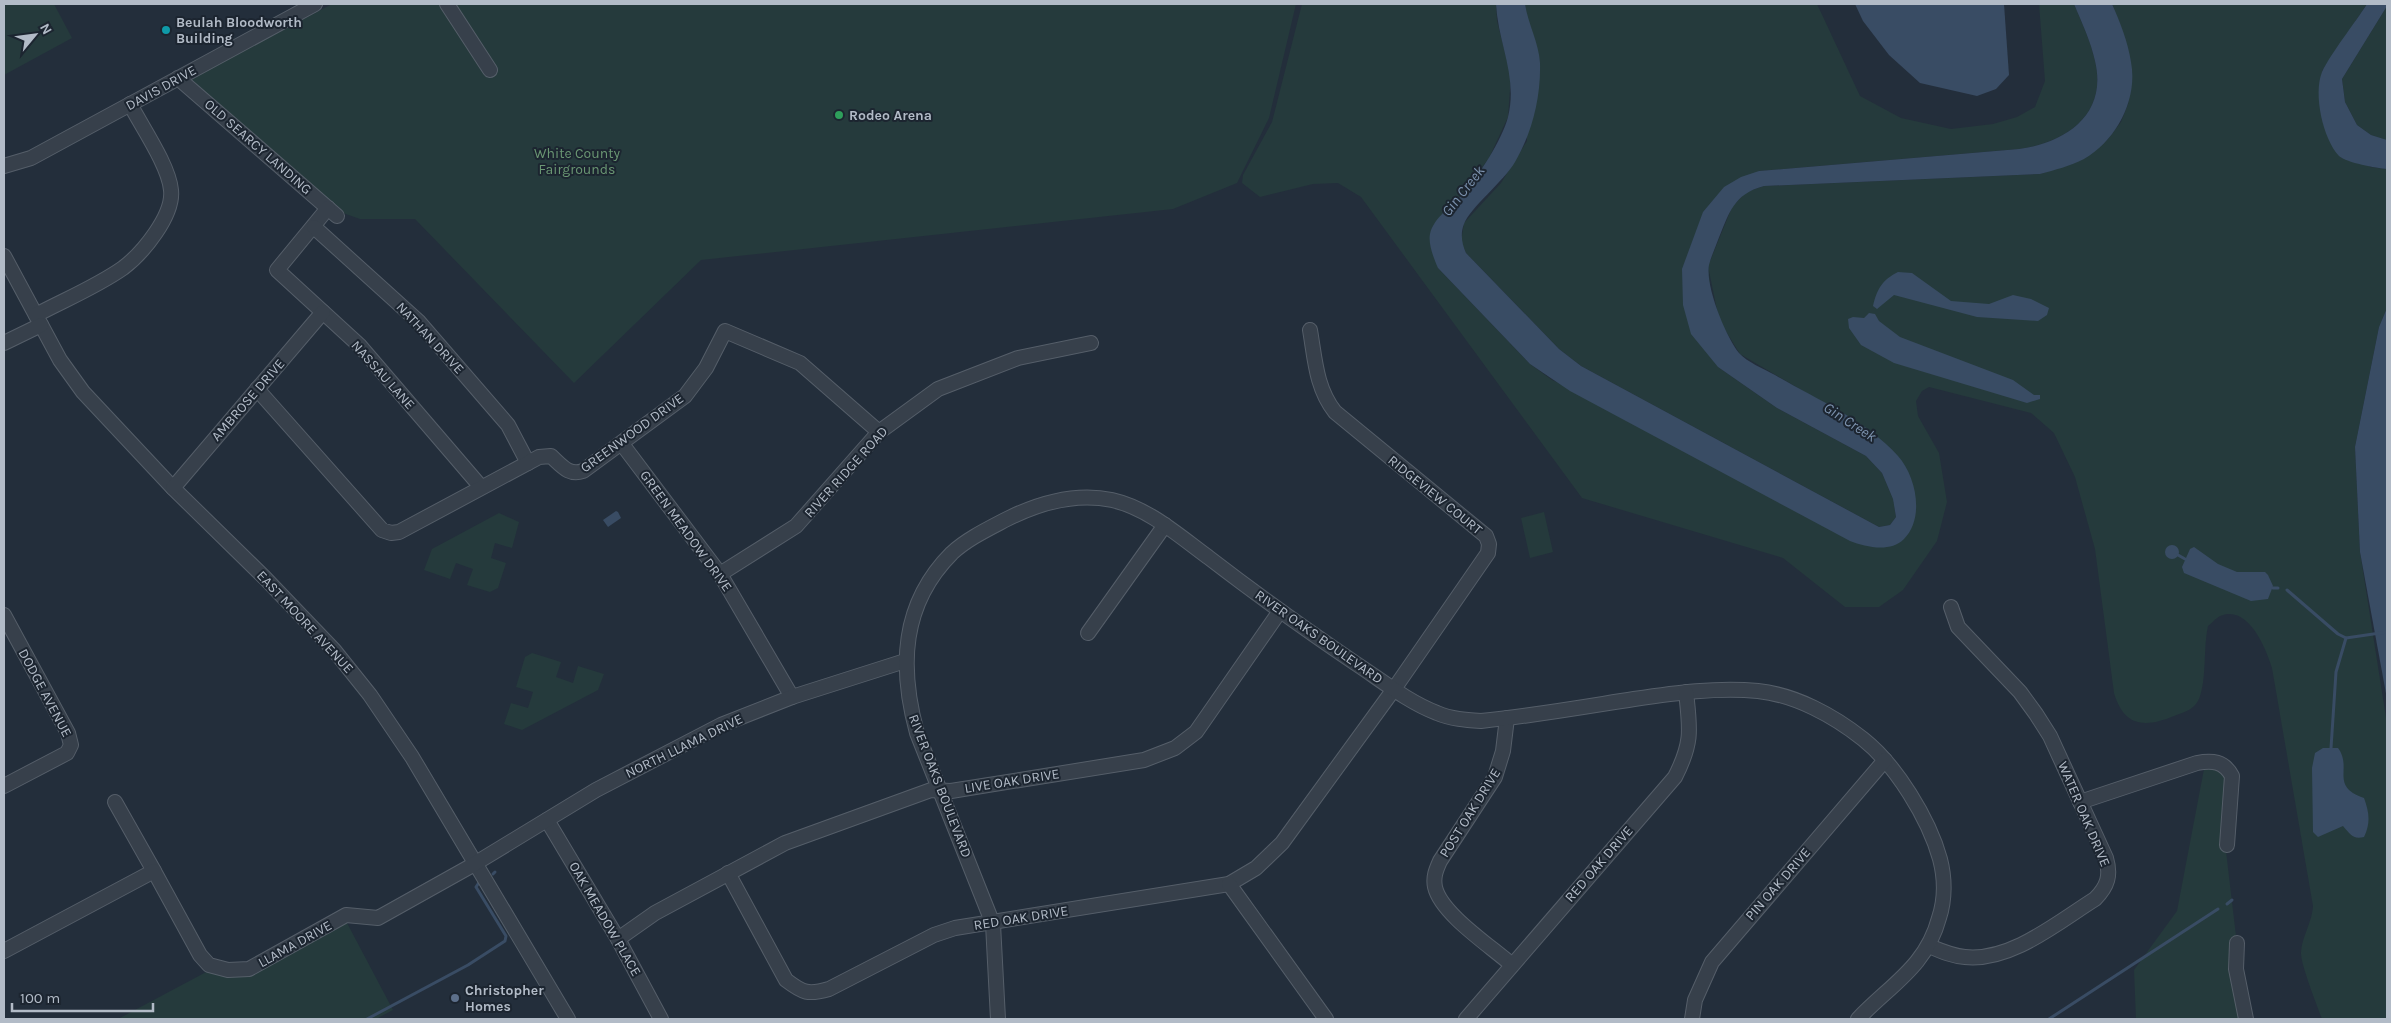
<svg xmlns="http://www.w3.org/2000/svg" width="2391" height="1023" font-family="Karla,sans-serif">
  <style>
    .green { fill: #253a3c }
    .water { fill: #394c64 }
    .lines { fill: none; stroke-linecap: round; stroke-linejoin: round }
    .stream { stroke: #394c64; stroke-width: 3 }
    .minor-casing { stroke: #555e69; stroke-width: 16 }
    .minor { stroke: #37404b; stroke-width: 14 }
    .culture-dot { fill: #0f9aa8; stroke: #1c2530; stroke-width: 2 }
    .leisure-dot { fill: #2e9e5b; stroke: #1c2530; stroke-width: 2 }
    .service-dot { fill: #5c6f8a; stroke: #1c2530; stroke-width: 2 }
    .labels { text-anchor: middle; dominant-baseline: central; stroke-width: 4; stroke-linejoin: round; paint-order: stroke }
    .poi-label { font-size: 14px; font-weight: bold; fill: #b2bbc7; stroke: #1c2530; text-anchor: start }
    .street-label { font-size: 14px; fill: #b2bbc7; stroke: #1c2530 }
    .park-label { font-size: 14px; fill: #6a9773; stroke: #1c2530 }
    .water-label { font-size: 15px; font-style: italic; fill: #7c92ae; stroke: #1c2530 }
  </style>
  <rect width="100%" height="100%" fill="#232e3b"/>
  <g class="green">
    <path d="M4 4H54L72 38 4 75Z"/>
    <path d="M332 4H1296L1269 118 1237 183 1173 209 701 260 574 383 415 219H360L343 213 294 173 191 79Z"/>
    <path d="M1302 4H1496L1497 21 1511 76 1508 117 1489 158 1464 192 1438 219V268L1530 364 1552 380 1903 540 1876 434 1740 354 1719 320 1708 266 1732 207 1746 192 1764 186 2040 174 2085 158 2108 139 2121 122 2128 104 2132 76 2120 24 2112 4H2367L2322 71 2370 167 2387 169V308L2379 327 2355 447 2360 552 2387 724V1019H2322C2317 1005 2300 963 2301 952 2302 936 2312 923 2313 906L2272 668C2266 648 2248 604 2220 616 2216 618 2211 624 2208 626 2203 649 2207 679 2199 699 2194 710 2184 712 2174 716 2145 728 2124 727 2114 693L2095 549 2075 477 2054 433 2031 413 1929 387 1922 391 1916 401 1918 416 1939 453 1947 502 1937 541 1903 590 1879 607H1845L1783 558 1582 498 1361 197 1338 183 1313 184 1260 197 1242 183 1243 175 1272 122Z"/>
    <path d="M1525 4H1817L1860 96 1901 118 1951 129 1993 124 2017 117 2035 107 2045 81 2039 4H2074C2082 23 2091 42 2095 61 2108 115 2065 143 2019 149L1759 171 1703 212 1718 367 1777 408 1866 456 1882 473 1893 499 1896 517 1890 525 1879 527 1581 366 1559 349 1466 253 1461 242 1464 223 1501 183 1527 141Z"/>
    <path d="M2387 6V140H2386L2371 135 2357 125 2345 102 2342 79Z"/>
    <path d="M1544 512 1553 552 1530 558 1521 518Z"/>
    <path d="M499 513 519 522 512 548 495 543 491 558 506 563 498 588 490 592 467 585 473 569 456 563 450 579 424 570 432 549Z"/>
    <path d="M532 653 561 662 556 677 573 683 578 666 604 674 598 690 522 730 504 724 511 703 528 708 533 692 516 687 525 657Z"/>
    <path d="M2214 767 2224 773C2229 794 2221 823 2221 846L2226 851 2236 936 2232 939C2230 972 2231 988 2240 1019H2136L2134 970 2177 911 2204 769Z"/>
    <path d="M347 923 393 1010 376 1019H118L210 970 249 973Z"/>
  </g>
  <g class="water">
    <path d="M1496 4H1525C1528 24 1539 43 1540 63 1541 97 1532 133 1515 162 1504 181 1470 208 1464 224 1460 234 1462 244 1466 253L1559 349 1581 366 1879 527 1890 525 1896 517 1893 499 1882 473 1866 456 1777 408 1718 367 1691 334 1683 305 1682 269 1703 212 1724 187 1741 177 1759 171 2019 149C2065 143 2108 115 2095 61 2091 42 2082 23 2074 4H2112C2120 22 2128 42 2131 62 2138 99 2117 140 2084 159 2070 166 2055 170 2040 174L1764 186C1733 194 1729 214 1718 240 1715 248 1711 257 1709 265 1705 286 1726 337 1739 353 1747 362 1764 369 1775 375 1816 399 1866 420 1898 456 1916 476 1925 518 1904 539 1890 553 1866 547 1850 541L1570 391 1530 364 1438 268C1434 259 1428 244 1430 234 1434 217 1453 205 1464 193 1479 175 1502 140 1508 117 1518 77 1498 43 1496 4Z"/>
    <path d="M1855 4H2004L2009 75 1996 89 1977 96 1920 83 1889 55 1863 21Z"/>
    <path d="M2367 4H2387V6L2342 79 2345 102 2357 125 2371 135 2387 140V169C2376 168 2347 163 2339 156 2323 139 2313 94 2322 72 2331 53 2355 23 2367 4Z"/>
    <path d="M1898 272 1912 273 1951 301 1989 304 2013 295 2031 299 2049 308 2047 315 2038 321 1977 317 1894 295 1877 309 1873 306C1877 289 1882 280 1898 272Z"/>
    <path d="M2387 308V699L2360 552 2355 447 2379 327Z"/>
    <path d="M1869 313 1875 314 1879 321 1900 337 2013 380 2034 395H2040V399L2027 403 1894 363 1861 345 1849 328 1848 319 1853 317 1864 318Z"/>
    <path d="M616 511 618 512 621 518 608 527 603 520Z"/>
    <circle cx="2172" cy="552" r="7"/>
    <path d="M2194 547 2218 564 2237 572H2265L2268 575 2273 586 2268 599 2251 601 2184 573 2182 567 2190 549Z"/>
    <path d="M2323 748H2338C2353 768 2329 786 2364 798 2369 812 2371 822 2364 837 2353 840 2350 834 2343 826L2318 837 2313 832 2312 768 2315 753Z"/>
  </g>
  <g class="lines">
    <g class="stream">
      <path d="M2178 555 2185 559"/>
      <path d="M2273 588H2278"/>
      <path d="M2287 590 2338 634 2346 638 2387 632"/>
      <path d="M2331 748 2336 672 2346 638"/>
      <path d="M493 874 495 872"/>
      <path d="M2227 904 2232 900"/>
      <path d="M367 1019 468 965 505 941 506 936 476 887 480 881"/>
      <path d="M2049 1019 2218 909"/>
    </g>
    <g class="minor-casing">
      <g id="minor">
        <path d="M447 4 490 70"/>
        <path d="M178 78 337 216"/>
        <path d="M4 166 31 158 315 4"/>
        <path d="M328 208 277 270 360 346 481 487"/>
        <path d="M314 227 419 322 508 425 528 463"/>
        <path d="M4 256 60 360 83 392 173 488 265 578 334 650 370 695 412 757 568 1019"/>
        <path d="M36 315C64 300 96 287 123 268 143 253 174 215 171 190 169 166 142 127 130 104"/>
        <path d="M4 343 41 325"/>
        <path d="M257 389 382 530 391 533 399 532 539 457 551 456C562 466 569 476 583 471L685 396 706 368 725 331 800 363 879 432"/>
        <path d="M622 444 720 574 792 697"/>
        <path d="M173 488 323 312"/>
        <path d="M720 574 796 526 879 432 938 389 1018 358 1091 343"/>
        <path d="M4 615 68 733 71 745 67 753 4 786"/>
        <path d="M1088 633 1165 525"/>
        <path d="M1507 718 1503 751 1495 777 1440 861C1436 870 1433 877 1435 887 1441 914 1492 947 1512 965"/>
        <path d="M115 802 154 871"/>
        <path d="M2080 802 2197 763C2212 760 2224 761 2232 776L2227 845"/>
        <path d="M547 820 618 939 661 1019"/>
        <path d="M728 873 786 980C803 993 808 995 829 989L934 935 955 928 1229 884 1256 868 1282 843 1394 689 1488 553 1489 544 1486 536 1335 412C1316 388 1315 359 1310 330"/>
        <path d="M1229 884 1326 1019"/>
        <path d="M618 939 655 913 785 843 931 790 951 791 1144 760 1175 748 1196 732 1280 611"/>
        <path d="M2237 943 2236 969 2246 1019"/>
        <path d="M1929 946C1941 951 1952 956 1965 957 2011 962 2058 922 2095 899 2108 886 2111 875 2106 858L2050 736 2036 714 2020 692 1958 627 1951 607"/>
        <path d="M4 951 154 871 200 955 209 965 228 970 249 969 346 915 378 918 471 866 596 790 721 725 792 697 905 661"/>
        <path d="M998 1019 993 924 917 733C899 667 901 604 952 553 967 539 988 529 1007 519 1039 503 1075 492 1112 500 1148 508 1178 535 1208 557 1256 594 1305 629 1355 663 1381 680 1408 702 1437 713 1451 719 1466 720 1481 721 1532 716 1583 707 1634 699 1675 693 1717 687 1758 691 1796 695 1834 716 1863 739 1896 765 1929 819 1940 859 1945 878 1945 900 1939 918 1926 967 1890 985 1858 1019"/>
        <path d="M1466 1019 1675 777C1693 742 1690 729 1686 692"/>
        <path d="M1692 1019 1695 1000 1712 962 1885 760"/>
      </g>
    </g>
    <use href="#minor" class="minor"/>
  </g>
  <circle class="culture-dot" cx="166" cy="30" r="5"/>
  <circle class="leisure-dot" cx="839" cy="115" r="5"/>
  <circle class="service-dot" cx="455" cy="998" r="5"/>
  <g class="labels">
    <g class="poi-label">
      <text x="176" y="22">Beulah Bloodworth<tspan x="176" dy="16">Building</tspan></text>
      <text x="849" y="115">Rodeo Arena</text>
      <text x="465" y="990">Christopher<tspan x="465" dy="16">Homes</tspan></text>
    </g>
    <g class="street-label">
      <text transform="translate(161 88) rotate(-29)">DAVIS DRIVE</text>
      <text transform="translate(258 147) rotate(41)">OLD SEARCY LANDING</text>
      <text transform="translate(430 338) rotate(47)">NATHAN DRIVE</text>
      <text transform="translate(383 375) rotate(48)">NASSAU LANE</text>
      <text transform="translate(248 400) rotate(-49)">AMBROSE DRIVE</text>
      <text transform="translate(632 433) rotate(-36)">GREENWOOD DRIVE</text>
      <text transform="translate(846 472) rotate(-48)">RIVER RIDGE ROAD</text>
      <text transform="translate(1435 495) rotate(39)">RIDGEVIEW COURT</text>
      <text transform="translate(686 531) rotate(54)">GREEN MEADOW DRIVE</text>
      <text transform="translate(305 622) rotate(47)">EAST MOORE AVENUE</text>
      <text transform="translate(1319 637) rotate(35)">RIVER OAKS BOULEVARD</text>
      <text transform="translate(45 693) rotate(62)">DODGE AVENUE</text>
      <text transform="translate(684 746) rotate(-26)">NORTH LLAMA DRIVE</text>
      <text transform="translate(1012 781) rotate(-9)">LIVE OAK DRIVE</text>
      <text transform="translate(940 786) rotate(69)">RIVER OAKS BOULEVARD</text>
      <text transform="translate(1470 813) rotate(-58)">POST OAK DRIVE</text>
      <text transform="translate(2084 814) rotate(67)">WATER OAK DRIVE</text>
      <text transform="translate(1599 864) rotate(-49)">RED OAK DRIVE</text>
      <text transform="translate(1778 884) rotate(-49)">PIN OAK DRIVE</text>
      <text transform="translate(1021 918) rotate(-9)">RED OAK DRIVE</text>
      <text transform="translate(605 919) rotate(60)">OAK MEADOW PLACE</text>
      <text transform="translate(295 944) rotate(-29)">LLAMA DRIVE</text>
    </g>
    <g class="park-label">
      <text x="577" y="153">White County<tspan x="577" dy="16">Fairgrounds</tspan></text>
    </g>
    <g class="water-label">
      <text transform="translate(1463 191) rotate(-52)">Gin Creek</text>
      <text transform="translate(1850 422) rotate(33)">Gin Creek</text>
    </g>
  </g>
  <rect width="2391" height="1023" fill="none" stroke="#b2bbc7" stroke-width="10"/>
  <g transform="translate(35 35) rotate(61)" stroke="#1c2530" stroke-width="4" paint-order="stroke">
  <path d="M0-4L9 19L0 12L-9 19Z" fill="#b2bbc7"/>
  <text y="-8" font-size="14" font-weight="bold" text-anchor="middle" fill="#b2bbc7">N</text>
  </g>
  <path d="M12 1003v8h141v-8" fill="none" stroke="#b2bbc7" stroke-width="2.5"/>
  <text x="20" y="1003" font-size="15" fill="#b2bbc7" stroke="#1c2530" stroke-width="4" paint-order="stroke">100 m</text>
</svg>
